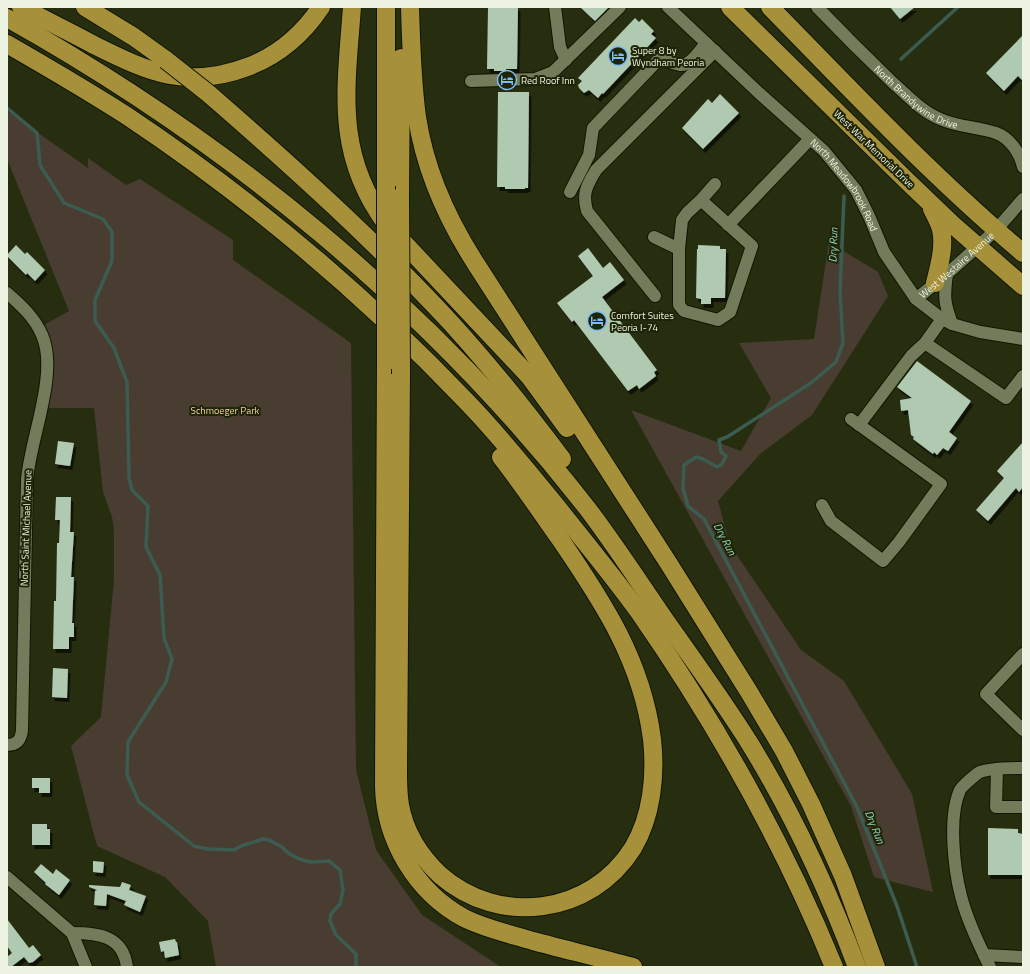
<svg xmlns="http://www.w3.org/2000/svg" width="1030" height="974" font-family="'Titillium Web',sans-serif">
  <style>
    .green { fill: #483d30 }
    .lines { fill: none; stroke-linecap: round; stroke-linejoin: round }
    .stream { stroke: #3c5c52; stroke-width: 3.5 }
    .building { fill: #b0c9b1; filter: url(#shadow) }
    .minor-casing { stroke: #101600; stroke-width: 14 }
    .highway-casing { stroke: #101600; stroke-width: 20 }
    .minor { stroke: #727b5a; stroke-width: 12 }
    .highway { stroke: #a69039; stroke-width: 18 }
    .highway-bridge-casing { stroke: #101600; stroke-width: 20; stroke-linecap: butt }
    .highway-bridge { stroke: #a69039; stroke-width: 18 }
    .labels { text-anchor: middle; dominant-baseline: central; stroke-width: 4; stroke-linejoin: round; paint-order: stroke }
    .poi-label { font-size: 10px; fill: #eef4e2; stroke: #1e2406; text-anchor: start }
    .street-label { font-size: 10px; fill: #eef4e2; stroke: #1e2406 }
    .park-label { font-size: 10px; fill: #f8d1a6; stroke: #1e2406 }
    .water-label { font-size: 11px; font-style: italic; fill: #95d5bf; stroke: #1e2406 }
  </style>
  <defs>
    <filter id="shadow"><feDropShadow dx="2.5" dy="4" stdDeviation="0" flood-color="#0009"/></filter>
  </defs>
  <rect width="100%" height="100%" fill="#272e10"/>
  <g class="green">
    <path d="M7 111 88 168V158L126 185 140 179 233 240V260L351 343 356 770 376 850 422 915 501 967H216L208 921 165 877 97 846 71 746 101 717 114 580V530L112 517 103 492 94 408H41L46 381 39 328 69 311 7 159Z"/>
    <path d="M829 242 878 272 888 296 812 415 760 454 718 501 730 545 801 650 844 681 912 794 933 892 874 877 851 806 631 410 741 451 771 398 739 343 814 339Z"/>
  </g>
  <g class="lines">
    <g class="stream">
      <path d="M901 59 958 7"/>
      <path d="M7 108 37 133 40 165 64 203 103 219 112 232V261L95 300V321L114 348 127 382 129 478 132 490 148 506 146 547 160 575 164 638 172 659 166 682 128 742 127 775 139 802 194 846 208 849 234 850 241 846 263 839 269 840 282 847 288 853 299 859 311 862 329 861 340 870 343 890 340 904 331 914 330 921 336 935 356 954V967"/>
      <path d="M844 196 840 291 843 343 836 362 811 383 727 437 719 440 721 452 726 456 722 464 717 467 703 459 696 457 684 465 683 488 688 506 704 519 857 807 897 906 917 967"/>
    </g>
  </g>
  <g class="building">
    <path d="M488 7H518L517 69H506V71H494V69H487Z"/>
    <path d="M580 7H609L595 21Z"/>
    <path d="M890 7H915L900 19Z"/>
    <path d="M635 18 639 22 642 19 654 31 651 34 656 38 603 94 602 93 598 98 589 90 584 93 579 88 578 85 582 81 578 78Z"/>
    <path d="M1023 35V81L1018 76 1004 91 986 73Z"/>
    <path d="M498 92H529L528 188H525V189H505V187H497Z"/>
    <path d="M720 94 739 113 703 149 682 128 708 99 712 103Z"/>
    <path d="M16 245 25 254 27 252 45 270 35 281 27 273 26 275 7 256V255Z"/>
    <path d="M698 245 720 246V249H726L725 298H711V304H701V299L696 298 697 249H698Z"/>
    <path d="M588 248 603 268 610 262 624 280 602 297 657 370 654 372 656 376 639 389 637 385 628 391 574 320 572 322 557 303 593 276 578 256Z"/>
    <path d="M917 361 971 401 949 432 957 438 948 451 943 448 937 455 934 452 933 454 913 439 914 437 911 435 908 410 901 411 900 400 912 398 897 387Z"/>
    <path d="M58 441 74 443 70 466 55 464Z"/>
    <path d="M1023 442V487L1019 492 1016 488 988 521 976 510 1004 478 997 471Z"/>
    <path d="M56 497H71L70 532H74L71 577H74L72 623H74V637H69V649H53L54 601H56L57 543H59L60 520H55Z"/>
    <path d="M53 668 68 669 67 698 52 697Z"/>
    <path d="M32 778H50V793H39V788H32Z"/>
    <path d="M32 824H47V829H50V845H32Z"/>
    <path d="M988 828 1018 829V833L1023 834V875H988Z"/>
    <path d="M93 861 104 862 103 873 93 872Z"/>
    <path d="M41 864 53 874 56 869 70 880 59 895 45 884 46 883 34 872Z"/>
    <path d="M122 882 131 885 129 890 146 896 140 912 124 905 126 901 107 894 106 906 94 905 95 891 97 890 89 887V885L120 887Z"/>
    <path d="M7 919 29 948 33 945 41 955 33 962 29 963 24 957 11 967H7V957L12 953 7 946Z"/>
    <path d="M175 939 176 942H177L179 955 165 958 164 951 161 952 159 942Z"/>
  </g>
  <g class="lines">
    <g class="minor-casing">
      <g id="minor">
        <path d="M555 7 560 47 566 60"/>
        <path id="s1" d="M668 7 759 93 824 151 856 190 869 216 884 252 916 299 942 319 952 324 980 332 1023 339"/>
        <path id="s2" d="M817 7C841 32 866 57 892 82 907 95 921 111 940 119 958 127 978 127 996 133 1010 138 1020 153 1023 167"/>
        <path d="M471 81 535 79 553 72 620 7"/>
        <path d="M570 192 589 155 593 128 658 60C666 60 672 63 680 65 691 66 700 50 706 43"/>
        <path d="M701 200 752 246 730 312 718 320 684 311 679 305V249L682 220 687 213 701 200 715 184"/>
        <path d="M728 225 810 139"/>
        <path d="M654 237 679 249"/>
        <path d="M947 274C944 297 944 302 952 324"/>
        <path d="M7 293C21 305 35 318 42 335 59 373 30 439 27 480L22 730C21 740 17 745 7 745"/>
        <path d="M655 296 587 211C582 193 587 185 596 170L715 51"/>
        <path id="s3" d="M916 299 947 274 996 230 1023 199"/>
        <path d="M925 343 1006 398 1023 376"/>
        <path d="M859 425 911 356 925 343 942 319"/>
        <path d="M822 505 831 521 883 561 899 542 941 484 851 419"/>
        <path d="M1023 654 986 694 1023 730"/>
        <path d="M997 769 996 807H1023"/>
        <path d="M7 877 72 933 86 967"/>
        <path d="M72 933C99 933 123 936 127 967"/>
        <path d="M984 955 1023 957"/>
        <path d="M990 967C979 945 967 920 961 896 954 869 948 816 960 790 963 785 973 777 978 773 986 768 1013 768 1023 768"/>
      </g>
    </g>
    <g class="highway-casing">
      <g id="highway">
        <path d="M21 7C45 20 70 32 94 45 150 73 188 90 250 66 280 54 303 34 321 7"/>
        <path d="M85 7 134 37 166 60"/>
        <path d="M352 7C346 89 334 154 387 225L529 376 567 428"/>
        <path d="M386 7V186"/>
        <path d="M410 7C411 44 412 80 417 117 425 170 447 219 476 264L669 564 749 692 784 751 811 804 843 876 876 967"/>
        <path d="M730 7 906 180 952 224 1023 286"/>
        <path d="M770 7C852 91 933 177 1023 253"/>
        <path d="M7 18C229 142 430 307 587 508 613 542 637 579 661 614 691 657 722 699 750 744 793 814 828 890 857 967"/>
        <path d="M7 44C47 67 88 91 127 116 250 198 364 294 466 401 498 434 528 471 557 507 585 542 613 576 639 612 716 723 783 842 834 967"/>
        <path d="M209 94C293 167 376 242 451 323 490 366 527 412 562 459"/>
        <path d="M400 197 401 58"/>
        <path d="M932 209C935 215 939 222 941 229 945 247 939 266 935 283"/>
        <path d="M386 362 384 786C385 840 416 892 464 918 486 929 510 934 533 941 567 950 600 958 633 967"/>
        <path d="M401 374 398 771C398 782 398 794 400 805 405 833 420 856 440 875 499 927 591 915 633 848 652 816 656 775 652 739 642 661 603 602 560 539 541 512 522 484 501 457"/>
      </g>
    </g>
    <use href="#minor" class="minor"/>
    <use href="#highway" class="highway"/>
    <g class="highway-bridge-casing">
      <g id="highway-bridge">
        <path d="M166 60 209 94"/>
        <path d="M386 186V362"/>
        <path d="M400 197 401 374"/>
      </g>
    </g>
    <use href="#highway-bridge" class="highway-bridge"/>
  </g>
  <defs>
    <g id="hotel-ring" transform="scale(1)"><circle r="9.5" fill="#1e2406" stroke="#7ebdf9" stroke-width="1.5"/><path d="M-6-4.5h1.5V1H6V5H4.5V3h-9V5H-6ZM-4 0a1.8 1.8 0 1 1 3.6 0ZM.5 0V-2.5h3Q6-2.5 6 0Z" fill="#7ebdf9"/></g>
  </defs>
  <g fill-rule="evenodd">
    <use href="#hotel-ring" x="618" y="56"/>
    <use href="#hotel-ring" x="507" y="80"/>
    <use href="#hotel-ring" x="597" y="321"/>
  </g>
  <g class="labels">
    <g class="poi-label">
      <text x="632" y="50">Super 8 by<tspan x="632" dy="12">Wyndham Peoria</tspan></text>
      <text x="521" y="80">Red Roof Inn</text>
      <text x="611" y="315">Comfort Suites<tspan x="611" dy="12">Peoria I-74</tspan></text>
    </g>
    <g class="street-label">
      <text stroke="none"><textPath href="#s2" startOffset="135">North Brandywine Drive</textPath></text>
      <text transform="translate(874 149) rotate(44)">West War Memorial Drive</text>
      <text stroke="none"><textPath href="#s1" startOffset="252">North Meadowbrook Road</textPath></text>
      <text stroke="none"><textPath href="#s3" startOffset="53">West Westaire Avenue</textPath></text>
      <text transform="translate(26 528) rotate(-88)">North Saint Michael Avenue</text>
    </g>
    <g class="park-label">
      <text x="225" y="410">Schmoeger Park</text>
    </g>
    <g class="water-label">
      <text transform="translate(833 245) rotate(-88)">Dry Run</text>
      <text transform="translate(725 539) rotate(62)">Dry Run</text>
      <text transform="translate(875 827) rotate(68)">Dry Run</text>
    </g>
  </g>
  <rect width="1030" height="974" fill="none" stroke="#eef4e2" stroke-width="16"/>
</svg>
